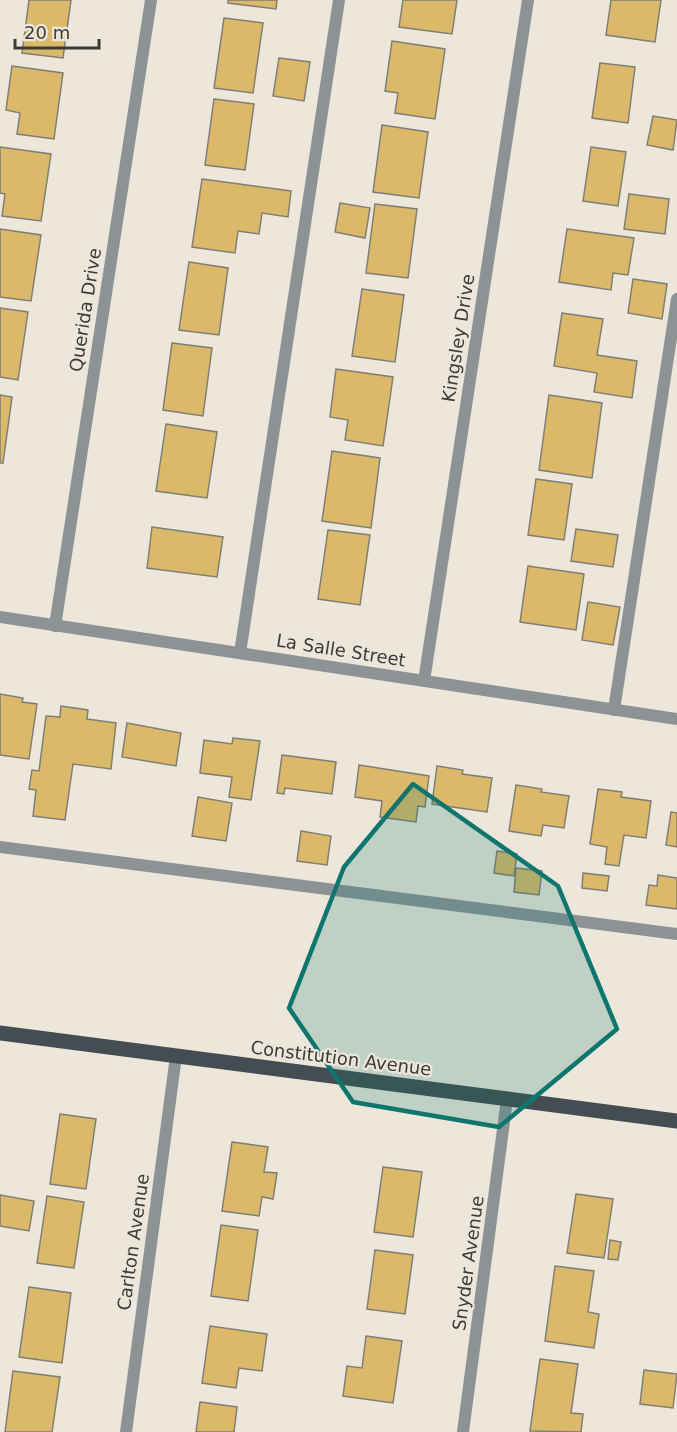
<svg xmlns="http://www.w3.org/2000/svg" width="677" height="1432" font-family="'DejaVu Sans',sans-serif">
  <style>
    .building { fill: #dbb96b; stroke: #837e73; stroke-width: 1.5 }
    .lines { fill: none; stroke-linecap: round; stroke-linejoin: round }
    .service { stroke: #8d9295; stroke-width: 12 }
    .minor { stroke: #8d9295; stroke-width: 12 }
    .primary { stroke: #444e52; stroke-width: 15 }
    .marked { fill: #0f766e; fill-opacity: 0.2; stroke: #0f766e; stroke-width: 4.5; stroke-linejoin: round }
    .labels { text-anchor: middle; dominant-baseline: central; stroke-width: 4.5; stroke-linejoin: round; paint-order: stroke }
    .street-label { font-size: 18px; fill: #3d3b36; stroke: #ece6db }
  </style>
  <rect width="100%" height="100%" fill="#ece6db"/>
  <g class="building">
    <path d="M29 0H71L63 58 22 53Z"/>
    <path d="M228 0H277L276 9 228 3Z"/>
    <path d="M403 0H457L452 34 399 27Z"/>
    <path d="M611 0H661L655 42 606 35Z"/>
    <path d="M224 18 263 23 253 93 214 88Z"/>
    <path d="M392 41 445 49 435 119 395 113 398 93 385 91Z"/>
    <path d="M279 58 310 62 304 101 273 96Z"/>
    <path d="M600 63 635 67 628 123 592 118Z"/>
    <path d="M12 66 63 73 54 139 17 134 20 113 6 110Z"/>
    <path d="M214 99 254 104 245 170 205 165Z"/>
    <path d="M653 116 677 120 673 150 647 145Z"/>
    <path d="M382 125 428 132 419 198 373 192Z"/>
    <path d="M0 147 51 154 41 221 2 216 5 194 0 193Z"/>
    <path d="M591 147 626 152 618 206 583 201Z"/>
    <path d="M202 179 291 191 288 217 262 213 259 234 238 231 235 253 192 247Z"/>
    <path d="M629 194 669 199 665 234 624 229Z"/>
    <path d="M340 203 370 208 365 238 335 232Z"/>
    <path d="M375 204 417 209 408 278 366 273Z"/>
    <path d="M0 229 41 235 31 301 0 297Z"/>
    <path d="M567 229 634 238 628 275 613 273 611 290 559 282Z"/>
    <path d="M189 262 228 268 219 335 179 330Z"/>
    <path d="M633 279 667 284 662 319 628 313Z"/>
    <path d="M362 289 404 295 395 362 352 356Z"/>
    <path d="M0 308 28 312 18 380 0 377Z"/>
    <path d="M562 313 603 319 597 355 637 361 632 398 594 392 597 373 554 366Z"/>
    <path d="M172 343 212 348 203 416 163 410Z"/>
    <path d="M336 369 393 377 383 446 345 440 348 420 330 417Z"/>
    <path d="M0 395 12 397 3 463H0Z"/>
    <path d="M549 395 602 403 592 478 539 470Z"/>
    <path d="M166 424 217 432 207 498 156 491Z"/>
    <path d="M332 451 380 458 371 528 322 521Z"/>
    <path d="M536 479 572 484 564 540 528 535Z"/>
    <path d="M152 527 223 537 217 577 147 568Z"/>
    <path d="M576 529 618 535 613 567 571 561Z"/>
    <path d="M328 530 370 535 360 605 318 599Z"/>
    <path d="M528 566 584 574 576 630 520 622Z"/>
    <path d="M588 602 620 607 613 645 582 640Z"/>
    <path d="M0 694 23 698 22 702 37 704 29 759 0 755Z"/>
    <path d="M61 706 88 710 87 719 116 723 111 769 73 764 65 820 33 816 36 790 29 789 32 770 39 771 46 716 60 717Z"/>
    <path d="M127 723 181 733 176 766 122 757Z"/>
    <path d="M233 738 260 741 251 800 229 797 232 777 200 773 204 740 232 744Z"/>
    <path d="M282 755 336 762 332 794 285 788 284 794 277 793Z"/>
    <path d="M359 765 429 776 425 807 418 806 416 822 380 817 382 801 355 797Z"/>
    <path d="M437 766 463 770 462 774 492 778 487 812 432 804Z"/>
    <path d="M516 785 542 789 541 792 569 796 564 828 543 825 541 836 509 831Z"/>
    <path d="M598 789 622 792 621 797 651 801 646 838 624 835 619 866 605 864 607 847 590 844Z"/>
    <path d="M198 797 232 803 226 841 192 836Z"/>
    <path d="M671 812 677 813V847L666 845Z"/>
    <path d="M301 831 331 836 327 865 297 861Z"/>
    <path d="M497 851 517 854 514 876 494 873Z"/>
    <path d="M516 868 542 871 539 895 514 892Z"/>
    <path d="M583 873 609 876 607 891 582 888Z"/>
    <path d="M658 875 677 878V909L646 905 649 885 657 886Z"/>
    <path d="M60 1114 96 1119 86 1189 50 1184Z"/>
    <path d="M232 1142 268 1147 264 1172 277 1173 273 1199 262 1197 259 1216 222 1211Z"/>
    <path d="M383 1167 422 1172 413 1237 374 1232Z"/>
    <path d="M576 1194 613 1199 604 1258 567 1253Z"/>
    <path d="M0 1195 34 1201 29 1231 0 1226Z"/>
    <path d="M47 1196 84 1202 74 1268 37 1263Z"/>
    <path d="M221 1225 258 1230 248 1301 211 1296Z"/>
    <path d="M610 1240 621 1242 618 1260 608 1259Z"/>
    <path d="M375 1250 413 1255 405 1314 367 1309Z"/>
    <path d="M555 1266 594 1271 588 1312 599 1314 594 1348 545 1341Z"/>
    <path d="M29 1287 71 1293 62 1363 19 1357Z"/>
    <path d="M210 1326 267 1334 262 1371 239 1368 236 1388 202 1383Z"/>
    <path d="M366 1336 402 1341 393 1403 343 1396 347 1366 362 1368Z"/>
    <path d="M540 1359 578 1364 571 1413 583 1414 581 1432 530 1431Z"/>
    <path d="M644 1370 677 1374 673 1408 640 1404Z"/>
    <path d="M13 1371 60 1377 52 1432H5Z"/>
    <path d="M200 1402 237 1407 234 1432H196Z"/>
  </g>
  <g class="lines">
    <g class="service">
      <path d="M240 653 339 0"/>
      <path d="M614 710 677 299"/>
      <path d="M0 847 677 934"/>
    </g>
    <g class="minor">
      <path d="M0 617 677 719"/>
      <path d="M55 626 151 0"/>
      <path d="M424 681 528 0"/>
      <path d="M126 1432 176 1056"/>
      <path d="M463 1432 507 1099"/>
    </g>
    <path class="primary" d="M0 1033 677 1121"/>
  </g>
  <path class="marked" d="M413 784 558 886 617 1029 499 1127 353 1102 289 1008 344 867Z"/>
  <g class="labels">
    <g class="street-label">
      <text transform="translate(85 310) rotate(-81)">Querida Drive</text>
      <text transform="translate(458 338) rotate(-81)">Kingsley Drive</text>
      <text transform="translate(341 650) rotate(9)">La Salle Street</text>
      <text transform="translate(341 1058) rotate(7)">Constitution Avenue</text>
      <text transform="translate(133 1242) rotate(-82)">Carlton Avenue</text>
      <text transform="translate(468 1263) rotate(-82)">Snyder Avenue</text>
    </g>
  </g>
  <path d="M15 39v9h84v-9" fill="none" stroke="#3d3b36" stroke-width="3"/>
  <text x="24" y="39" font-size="18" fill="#3d3b36" stroke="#ece6db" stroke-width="4.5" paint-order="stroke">20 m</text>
</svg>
